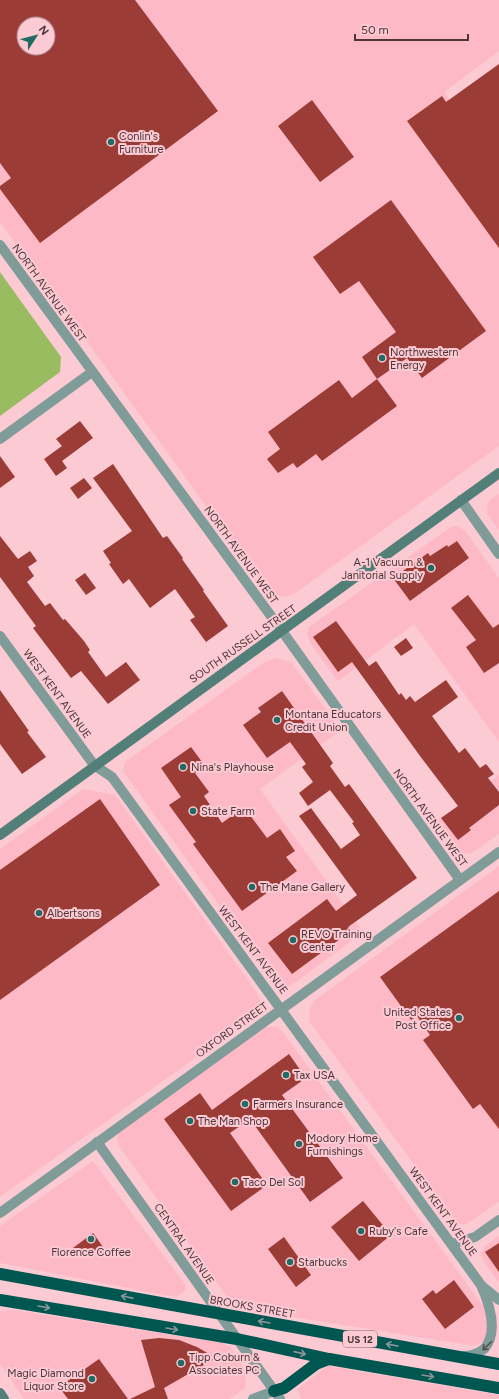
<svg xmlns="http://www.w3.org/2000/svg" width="499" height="1399" font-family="Figtree,sans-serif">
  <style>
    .built { fill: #feb9c6; fill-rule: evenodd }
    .green { fill: #9abc61 }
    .building { fill: #9b3c37; fill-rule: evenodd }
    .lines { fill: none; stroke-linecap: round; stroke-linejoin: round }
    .street { stroke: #809c98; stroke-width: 10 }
    .secondary { stroke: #537f79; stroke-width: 10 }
    .highway { stroke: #005650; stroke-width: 12 }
    .oneway { stroke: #8b9698 }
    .oneway2 { stroke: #594e50 }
    .poi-dot { fill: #216b64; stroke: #fccad3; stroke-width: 1.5 }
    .labels { text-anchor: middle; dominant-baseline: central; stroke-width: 4; stroke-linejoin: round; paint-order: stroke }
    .shield { fill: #fccad3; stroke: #816166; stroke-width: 1 }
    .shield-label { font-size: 10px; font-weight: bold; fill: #4c3438 }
    .poi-label { font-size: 11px; fill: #4c3438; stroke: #fccad3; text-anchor: start }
    .street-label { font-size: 11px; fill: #4c3438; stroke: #fccad3 }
  </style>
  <rect width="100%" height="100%" fill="#fccad3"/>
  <g class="built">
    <path d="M0 0H499V51L444 92 499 166V446L297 592 285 597 272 594 265 587 0 222ZM24 24H48V48H24Z"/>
    <path d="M499 494V530L488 515 487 506 490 500Z"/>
    <path d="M457 526 466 532 499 578V742L414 624 338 681 310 643 307 634 309 627 451 527Z"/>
    <path d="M275 658 291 662 341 730 260 789 363 932 296 982 286 987 275 983 123 771 125 762 263 663Z"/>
    <path d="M499 775V834L472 853 464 854 454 849 435 823Z"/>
    <path d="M83 789 115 795 257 993 262 1006 260 1012 0 1197V849Z"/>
    <path d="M499 866V1202L465 1225 457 1223 309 1021 310 1008 315 1000Z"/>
    <path d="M275 1026 282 1031 483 1306 490 1322 488 1335 483 1341 475 1346 237 1308 230 1301 119 1146 117 1138 119 1133 262 1028Z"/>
    <path d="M93 1161 184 1283 186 1289 182 1293 175 1297 0 1263V1226Z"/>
    <path d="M499 1236V1282L486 1265 481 1255 485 1246Z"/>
    <path d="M14 1310 222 1343 230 1347 243 1367 246 1376 245 1388 230 1399H24L0 1364V1311Z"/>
    <path d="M328 1366 499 1395V1399H301L297 1389Z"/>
  </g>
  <path class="green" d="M0 272 61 357 60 372 0 416Z"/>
  <g class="building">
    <path d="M0 0H135L218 111 40 243 0 189V186L11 178 0 163ZM24 24H48V48H24Z"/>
    <path d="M499 64V248L407 121 442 96 446 102Z"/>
    <path d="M312 100 354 157 320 182 278 126Z"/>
    <path d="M391 200 486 331 422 378 407 358 377 379 362 357 396 332 359 281 340 294 313 257Z"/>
    <path d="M377 379 397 406 322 461 316 454 297 468 293 463 278 473 267 459 280 449 268 432 339 380 352 398Z"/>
    <path d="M80 421 93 438 62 461 67 468 56 476 44 459 62 446 56 439Z"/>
    <path d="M0 456 15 477 0 488Z"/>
    <path d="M113 464 163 538 167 536 183 558 182 559 204 590 203 591 228 626 206 642 190 620 195 617 175 589 150 608 129 579 123 584 109 564 111 563 103 551 132 531 93 478Z"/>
    <path d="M84 478 92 488 78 499 70 488Z"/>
    <path d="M0 536 18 559 30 551 37 561 28 567 34 576 27 582 45 606 50 603 63 620 65 619 84 641 90 650 88 652 106 677 126 662 140 680 108 704 81 671 71 678 33 628 36 626 0 577Z"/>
    <path d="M457 541 469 558 410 601 393 578 428 553 430 556 447 545 448 547Z"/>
    <path d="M85 573 96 588 86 595 75 580Z"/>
    <path d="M468 595 493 628 499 624V663L484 673 466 647 476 640 451 608Z"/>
    <path d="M336 621 369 666 376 661 399 695 401 693 406 700 410 696 415 702 446 680 458 697 432 716 459 753 465 748 480 768 486 764 494 774 488 778 499 792V805L469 828 471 830 458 840 441 818 458 806 420 756 352 662 338 672 313 637Z"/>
    <path d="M406 638 413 648 401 656 394 647Z"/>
    <path d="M0 690 29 731 27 732 46 757 22 774 0 744Z"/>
    <path d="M282 691 333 763 330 766 345 787 349 784 417 878 348 927 351 931 292 974 268 943 327 899 336 911 357 895 299 816 311 808 341 849 360 835 352 823 354 822 330 790 308 806 299 793 313 782 302 767 306 764 290 742 267 758 243 725 261 712 258 708Z"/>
    <path d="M191 747 205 766 195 773 209 792 204 796 222 823 244 807 267 838 280 829 295 851 286 857 297 871 242 911 193 844 196 842 169 805 181 797 161 768Z"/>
    <path d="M100 799 160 885 0 1000V870Z"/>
    <path d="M499 891V1129L480 1104 473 1109 423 1040 430 1035 417 1016 411 1020 380 977Z"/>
    <path d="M289 1054 306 1078 282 1095 343 1178 310 1202 250 1119 230 1133 267 1185 231 1211 164 1119 200 1093 212 1110Z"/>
    <path d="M363 1201 391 1235 359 1261 331 1227Z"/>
    <path d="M93 1233 108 1254 73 1248Z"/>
    <path d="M284 1237 311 1275 296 1287 268 1249Z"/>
    <path d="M499 1243V1272L485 1252Z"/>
    <path d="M454 1280 474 1307 445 1329 422 1299 433 1290 436 1294Z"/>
    <path d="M159 1338 179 1340 197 1347 216 1358 164 1388 168 1399H130L155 1387 141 1340Z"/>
    <path d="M99 1359 128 1399H68L59 1387Z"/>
  </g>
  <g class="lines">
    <g class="street">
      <path d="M0 245 282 631 460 880"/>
      <path d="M0 439 92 372"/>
      <path d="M461 500 499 554"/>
      <path d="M0 636 94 765 112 777 481 1285C490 1305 499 1332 484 1349 477 1354 472 1356 464 1356"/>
      <path d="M97 1142 280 1399"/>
      <path d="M0 1213 499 852"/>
      <path d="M452 1244 475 1237 499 1220"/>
      <path d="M482 1286 499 1300"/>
      <path d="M253 1399 274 1391"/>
    </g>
    <g class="secondary">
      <path d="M0 835 499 473"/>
      <path d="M0 1393 4 1399"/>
    </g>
    <g class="highway">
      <path d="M0 1274 499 1364"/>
      <path d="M0 1300 237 1339 329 1359 499 1388"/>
      <path d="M274 1391 284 1388 316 1364 329 1359"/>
    </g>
  </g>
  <defs><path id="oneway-shaft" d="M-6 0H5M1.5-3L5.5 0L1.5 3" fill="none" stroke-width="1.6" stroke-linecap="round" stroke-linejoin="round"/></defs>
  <g class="oneway">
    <use href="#oneway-shaft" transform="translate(127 1297) rotate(-169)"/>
    <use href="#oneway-shaft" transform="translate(44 1307) rotate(10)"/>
    <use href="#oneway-shaft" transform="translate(264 1322) rotate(-170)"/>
    <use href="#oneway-shaft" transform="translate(172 1329) rotate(9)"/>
    <use href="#oneway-shaft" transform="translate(392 1345) rotate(-170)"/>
    <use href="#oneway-shaft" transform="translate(300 1353) rotate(13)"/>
    <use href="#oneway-shaft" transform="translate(428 1376) rotate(9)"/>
  </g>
  <use class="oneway2" href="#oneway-shaft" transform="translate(487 1346) rotate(136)"/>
  <g class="poi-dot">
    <circle cx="111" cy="142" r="4"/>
    <circle cx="382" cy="358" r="4"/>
    <circle cx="431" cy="568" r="4"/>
    <circle cx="277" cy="720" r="4"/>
    <circle cx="183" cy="767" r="4"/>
    <circle cx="193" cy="811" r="4"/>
    <circle cx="252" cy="887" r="4"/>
    <circle cx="39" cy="913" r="4"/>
    <circle cx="293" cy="940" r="4"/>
    <circle cx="459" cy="1018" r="4"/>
    <circle cx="286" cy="1075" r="4"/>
    <circle cx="245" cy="1104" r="4"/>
    <circle cx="190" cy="1121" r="4"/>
    <circle cx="299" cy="1144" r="4"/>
    <circle cx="235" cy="1182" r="4"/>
    <circle cx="361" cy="1231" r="4"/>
    <circle cx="91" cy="1239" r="4"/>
    <circle cx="290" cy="1262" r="4"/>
    <circle cx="181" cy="1363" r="4"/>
    <circle cx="92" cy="1379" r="4"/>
  </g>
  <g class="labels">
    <rect class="shield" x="343" y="1331" width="34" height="16" rx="3"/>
    <g class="shield-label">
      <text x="360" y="1339">US 12</text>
    </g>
    <g class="poi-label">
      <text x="119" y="136">Conlin's<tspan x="119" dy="13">Furniture</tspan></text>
      <text x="390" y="352">Northwestern<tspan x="390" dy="13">Energy</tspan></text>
      <text x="423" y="562" text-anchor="end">A-1 Vacuum &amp;<tspan x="423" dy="13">Janitorial Supply</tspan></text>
      <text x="285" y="714">Montana Educators<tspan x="285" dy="13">Credit Union</tspan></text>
      <text x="191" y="767">Nina's Playhouse</text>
      <text x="201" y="811">State Farm</text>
      <text x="260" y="887">The Mane Gallery</text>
      <text x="47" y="913">Albertsons</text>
      <text x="301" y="934">REVO Training<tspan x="301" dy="13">Center</tspan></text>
      <text x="451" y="1012" text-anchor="end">United States<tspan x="451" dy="13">Post Office</tspan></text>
      <text x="294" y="1075">Tax USA</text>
      <text x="253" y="1104">Farmers Insurance</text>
      <text x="198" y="1121">The Man Shop</text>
      <text x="307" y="1138">Modory Home<tspan x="307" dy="13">Furnishings</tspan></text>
      <text x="243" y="1182">Taco Del Sol</text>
      <text x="369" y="1231">Ruby's Cafe</text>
      <text x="91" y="1252" text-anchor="middle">Florence Coffee</text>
      <text x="298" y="1262">Starbucks</text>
      <text x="189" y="1357">Tipp Coburn &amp;<tspan x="189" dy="13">Associates PC</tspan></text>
      <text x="84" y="1373" text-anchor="end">Magic Diamond<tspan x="84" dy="13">Liquor Store</tspan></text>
    </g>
    <g class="street-label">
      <text transform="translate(49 293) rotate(54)">NORTH AVENUE WEST</text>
      <text transform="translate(241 555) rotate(54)">NORTH AVENUE WEST</text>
      <text transform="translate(243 644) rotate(-35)">SOUTH RUSSELL STREET</text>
      <text transform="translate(57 694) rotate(54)">WEST KENT AVENUE</text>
      <text transform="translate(430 818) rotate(54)">NORTH AVENUE WEST</text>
      <text transform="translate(253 950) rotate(53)">WEST KENT AVENUE</text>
      <text transform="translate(232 1030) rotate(-36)">OXFORD STREET</text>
      <text transform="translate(443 1212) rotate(54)">WEST KENT AVENUE</text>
      <text transform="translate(184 1244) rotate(55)">CENTRAL AVENUE</text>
      <text transform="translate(252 1307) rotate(10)">BROOKS STREET</text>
    </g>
  </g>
  <g transform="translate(36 36) rotate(54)"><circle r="19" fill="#fccad3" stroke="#b68e95"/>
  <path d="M0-3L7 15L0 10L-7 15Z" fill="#216b64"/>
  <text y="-6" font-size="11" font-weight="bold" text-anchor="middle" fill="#4c3438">N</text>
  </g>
  <path d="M355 34v6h113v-6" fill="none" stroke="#4c3438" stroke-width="2"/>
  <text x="361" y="34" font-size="12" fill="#4c3438" stroke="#fccad3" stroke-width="3" paint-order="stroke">50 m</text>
</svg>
